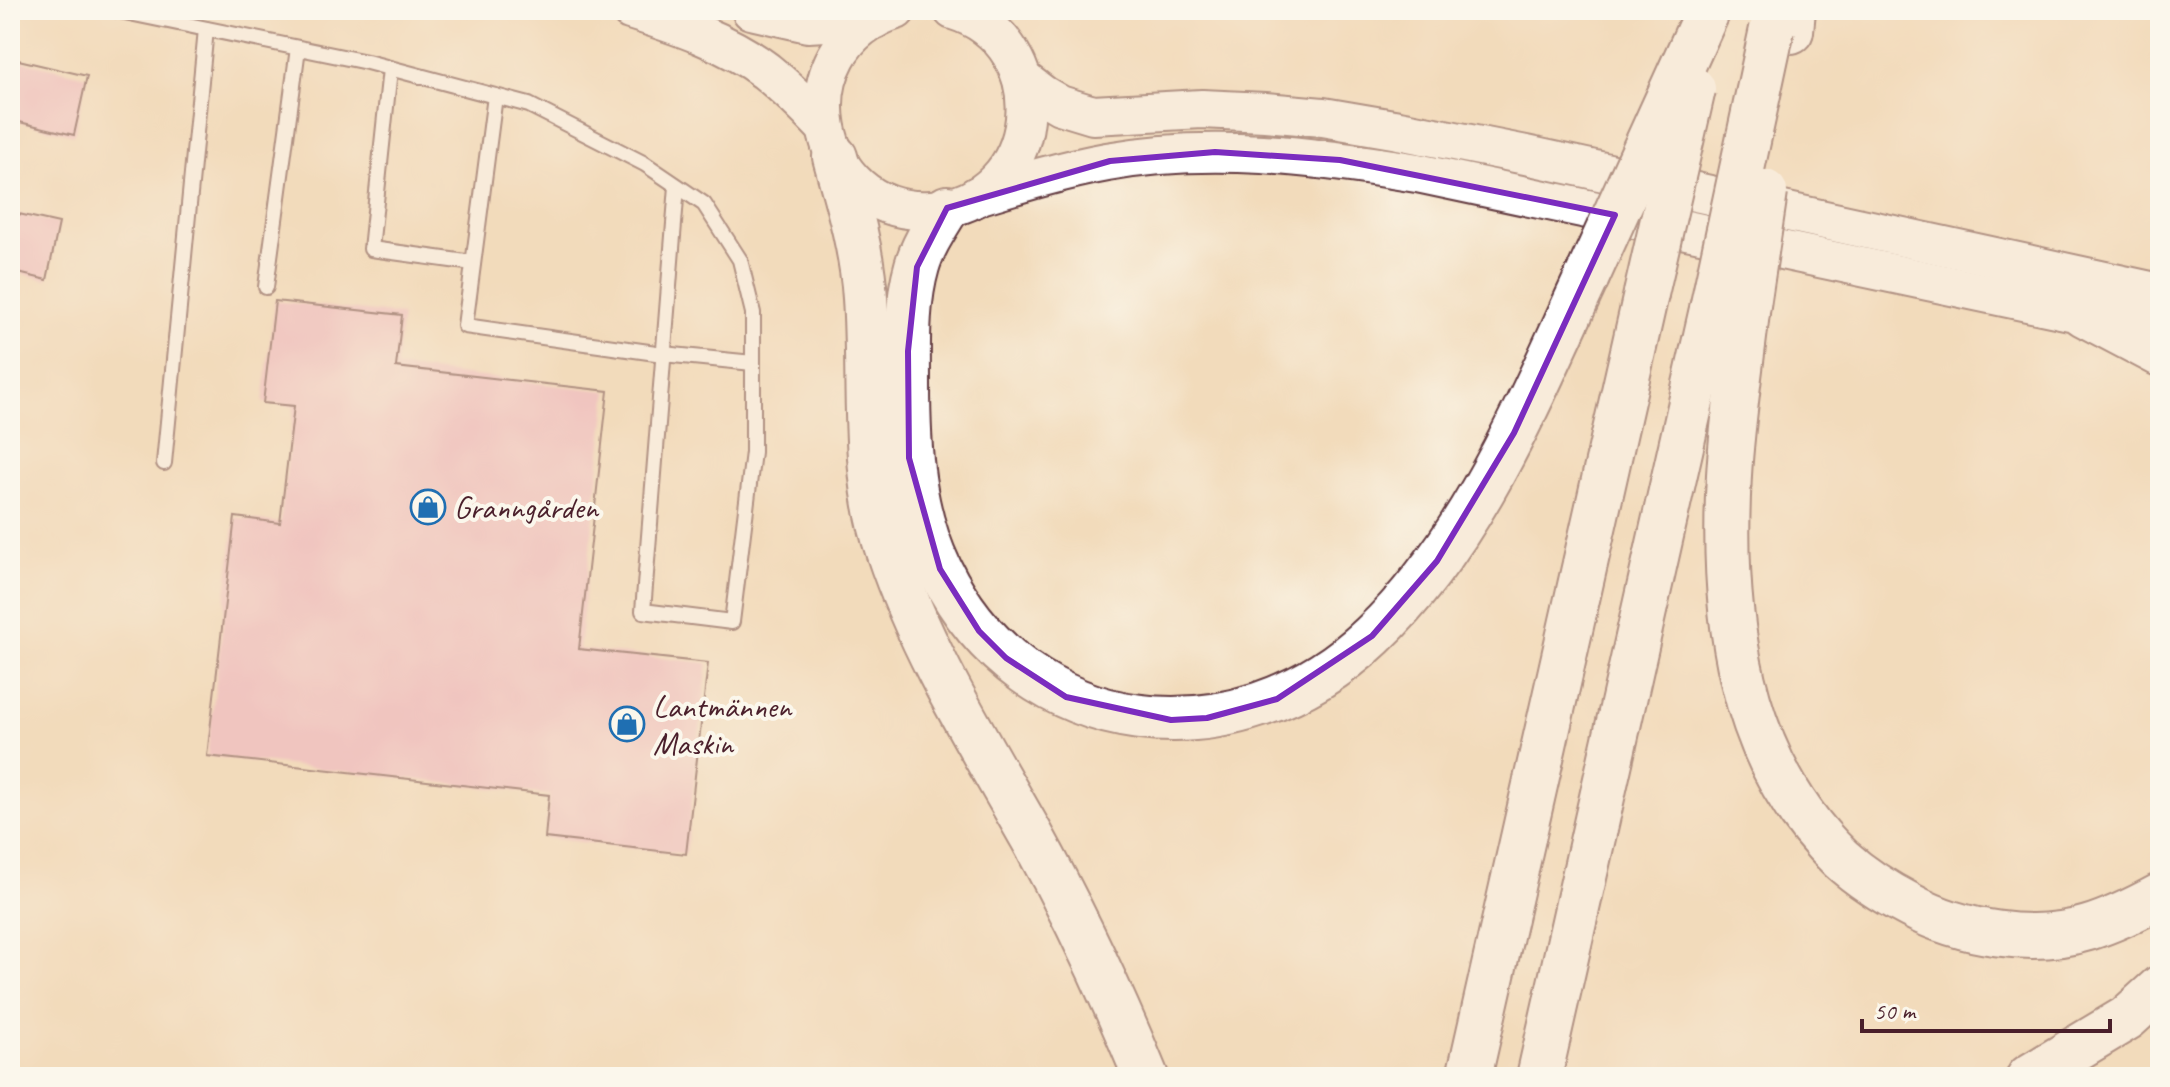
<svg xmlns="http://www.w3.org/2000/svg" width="2170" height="1087" font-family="Caveat,sans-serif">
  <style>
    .building { fill: #eeaac4 }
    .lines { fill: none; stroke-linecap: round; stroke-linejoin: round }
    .lane-casing { stroke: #633b41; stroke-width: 18 }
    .secondary-casing { stroke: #633b41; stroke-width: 42 }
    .highway-casing { stroke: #633b41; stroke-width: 48 }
    .lane { stroke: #fff; stroke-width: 14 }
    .secondary { stroke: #fff; stroke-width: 38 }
    .highway { stroke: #fff; stroke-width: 44 }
    .highway-bridge-casing { stroke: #633b41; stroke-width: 48; stroke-linecap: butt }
    .highway-bridge { stroke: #fff; stroke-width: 44 }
    .marked { fill: none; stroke: #7b2cbf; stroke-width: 6; stroke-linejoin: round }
    .labels { text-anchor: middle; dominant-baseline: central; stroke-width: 8; stroke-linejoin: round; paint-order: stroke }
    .poi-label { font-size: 32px; fill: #4a1f2b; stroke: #fbf7ec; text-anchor: start }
  </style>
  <rect width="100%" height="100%" fill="#fbf7ec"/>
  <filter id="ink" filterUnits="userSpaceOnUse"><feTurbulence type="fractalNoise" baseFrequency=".0125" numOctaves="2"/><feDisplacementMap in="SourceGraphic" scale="16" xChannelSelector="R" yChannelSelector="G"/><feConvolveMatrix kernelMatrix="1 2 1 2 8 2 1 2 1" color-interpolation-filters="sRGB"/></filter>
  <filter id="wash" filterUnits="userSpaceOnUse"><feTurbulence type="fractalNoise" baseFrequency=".006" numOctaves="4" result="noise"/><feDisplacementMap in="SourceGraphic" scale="32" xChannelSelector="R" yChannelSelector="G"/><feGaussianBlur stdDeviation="1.8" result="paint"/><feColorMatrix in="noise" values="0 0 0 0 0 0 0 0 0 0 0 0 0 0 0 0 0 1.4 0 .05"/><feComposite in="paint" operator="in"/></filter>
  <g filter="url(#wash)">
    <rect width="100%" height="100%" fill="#f2dbbb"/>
    <g id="blocks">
      <g class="building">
        <path d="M10 58 87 76 74 135 15 121 10 138Z"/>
        <path d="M10 212 59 223 47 280 10 271Z"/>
        <path d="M275 301 402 315 396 367 608 391 579 649 708 663 686 854 545 838 549 795 207 756 235 517 280 523 294 406 263 403Z"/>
      </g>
    </g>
  </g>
  <g filter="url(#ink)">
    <use href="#blocks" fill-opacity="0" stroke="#633b41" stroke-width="2"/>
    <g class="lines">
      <g class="lane-casing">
        <g id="lane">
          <path d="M115 10 367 62 529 105 645 164 704 204 740 260 753 313V452L732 622 643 611 677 186"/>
          <path d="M390 69 371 249 473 263"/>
          <path d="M495 96 465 326 663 354 753 363"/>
          <path d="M266 287 298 48"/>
          <path d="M164 463 206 29"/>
        </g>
      </g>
      <g class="secondary-casing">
        <g id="secondary">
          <path d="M630 10C675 24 727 41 766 71 787 88 806 107 825 127"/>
          <path d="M751 10 808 23 875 19"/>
          <path d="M896 10C781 45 812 218 931 210 1044 203 1061 43 953 10"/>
          <path d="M1022 79 1043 95 1060 105 1093 115 1202 109 1265 112 1323 117 1399 130 1526 155 2160 293"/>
          <path d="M977 196C1020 183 1063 170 1107 162 1210 143 1314 156 1417 173L2084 314 2160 326"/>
        </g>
      </g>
      <g class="highway-casing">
        <g id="highway">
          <path d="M1791 31 1793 10"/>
          <path d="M835 157C848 203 862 250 865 298 871 382 860 470 888 551 922 653 979 743 1032 837 1075 915 1112 994 1146 1077"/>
          <path d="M947 208C936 226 923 245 917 266 906 304 908 345 908 384 908 449 911 510 940 570 1026 744 1236 765 1372 636 1473 541 1529 401 1587 277"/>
          <path d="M1747 312C1741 366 1732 421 1729 475 1721 612 1737 759 1841 859 1862 878 1886 893 1911 906 1961 933 2033 945 2088 928 2114 920 2136 909 2160 896"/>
          <path d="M2084 314 2160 354"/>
          <path d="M1469 1077 1646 294"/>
          <path d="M1539 1077 1712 309"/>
          <path d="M2029 1077 2127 1018 2160 988"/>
        </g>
      </g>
      <use href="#lane" class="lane"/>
      <use href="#secondary" class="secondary"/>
      <use href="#highway" class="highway"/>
      <g class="highway-bridge-casing">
        <g id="highway-bridge">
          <path d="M1587 277 1708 10"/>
          <path d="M1646 294 1693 89"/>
          <path d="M1712 309 1772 29"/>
          <path d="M1747 312 1765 192"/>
        </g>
      </g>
      <use href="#highway-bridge" class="highway-bridge"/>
    </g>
  </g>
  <path d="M0 0H2170V1087H0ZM1215 152 1340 160 1615 215 1514 433 1437 561 1372 636 1277 699 1207 718 1171 720 1066 697 1006 658 979 631 940 569 909 458 908 351 917 267 947 208 1110 161Z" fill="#f2dbbb" fill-opacity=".55" fill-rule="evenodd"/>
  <path class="marked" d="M1215 152 1340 160 1615 215 1514 433 1437 561 1372 636 1277 699 1207 718 1171 720 1066 697 1006 658 979 631 940 569 909 458 908 351 917 267 947 208 1110 161Z"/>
  <defs>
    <g id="shop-ring" transform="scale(1.8)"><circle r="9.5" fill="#fbf7ec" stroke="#1f6fb2" stroke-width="1.5"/><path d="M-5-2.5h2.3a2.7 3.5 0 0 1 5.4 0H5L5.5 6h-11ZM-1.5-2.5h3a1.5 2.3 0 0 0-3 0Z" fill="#1f6fb2"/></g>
  </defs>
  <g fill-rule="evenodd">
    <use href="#shop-ring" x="428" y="507"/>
    <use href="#shop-ring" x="627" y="724"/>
  </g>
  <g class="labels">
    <g class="poi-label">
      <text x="454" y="507">Granngården</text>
      <text x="653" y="706">Lantmännen<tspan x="653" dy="37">Maskin</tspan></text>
    </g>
  </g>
  <rect width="2170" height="1087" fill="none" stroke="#fbf7ec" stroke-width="40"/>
  <path d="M1862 1019v12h248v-12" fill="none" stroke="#4a1f2b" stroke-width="4"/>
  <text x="1874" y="1019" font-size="24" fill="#4a1f2b" stroke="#fbf7ec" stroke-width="6" paint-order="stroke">50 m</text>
</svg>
